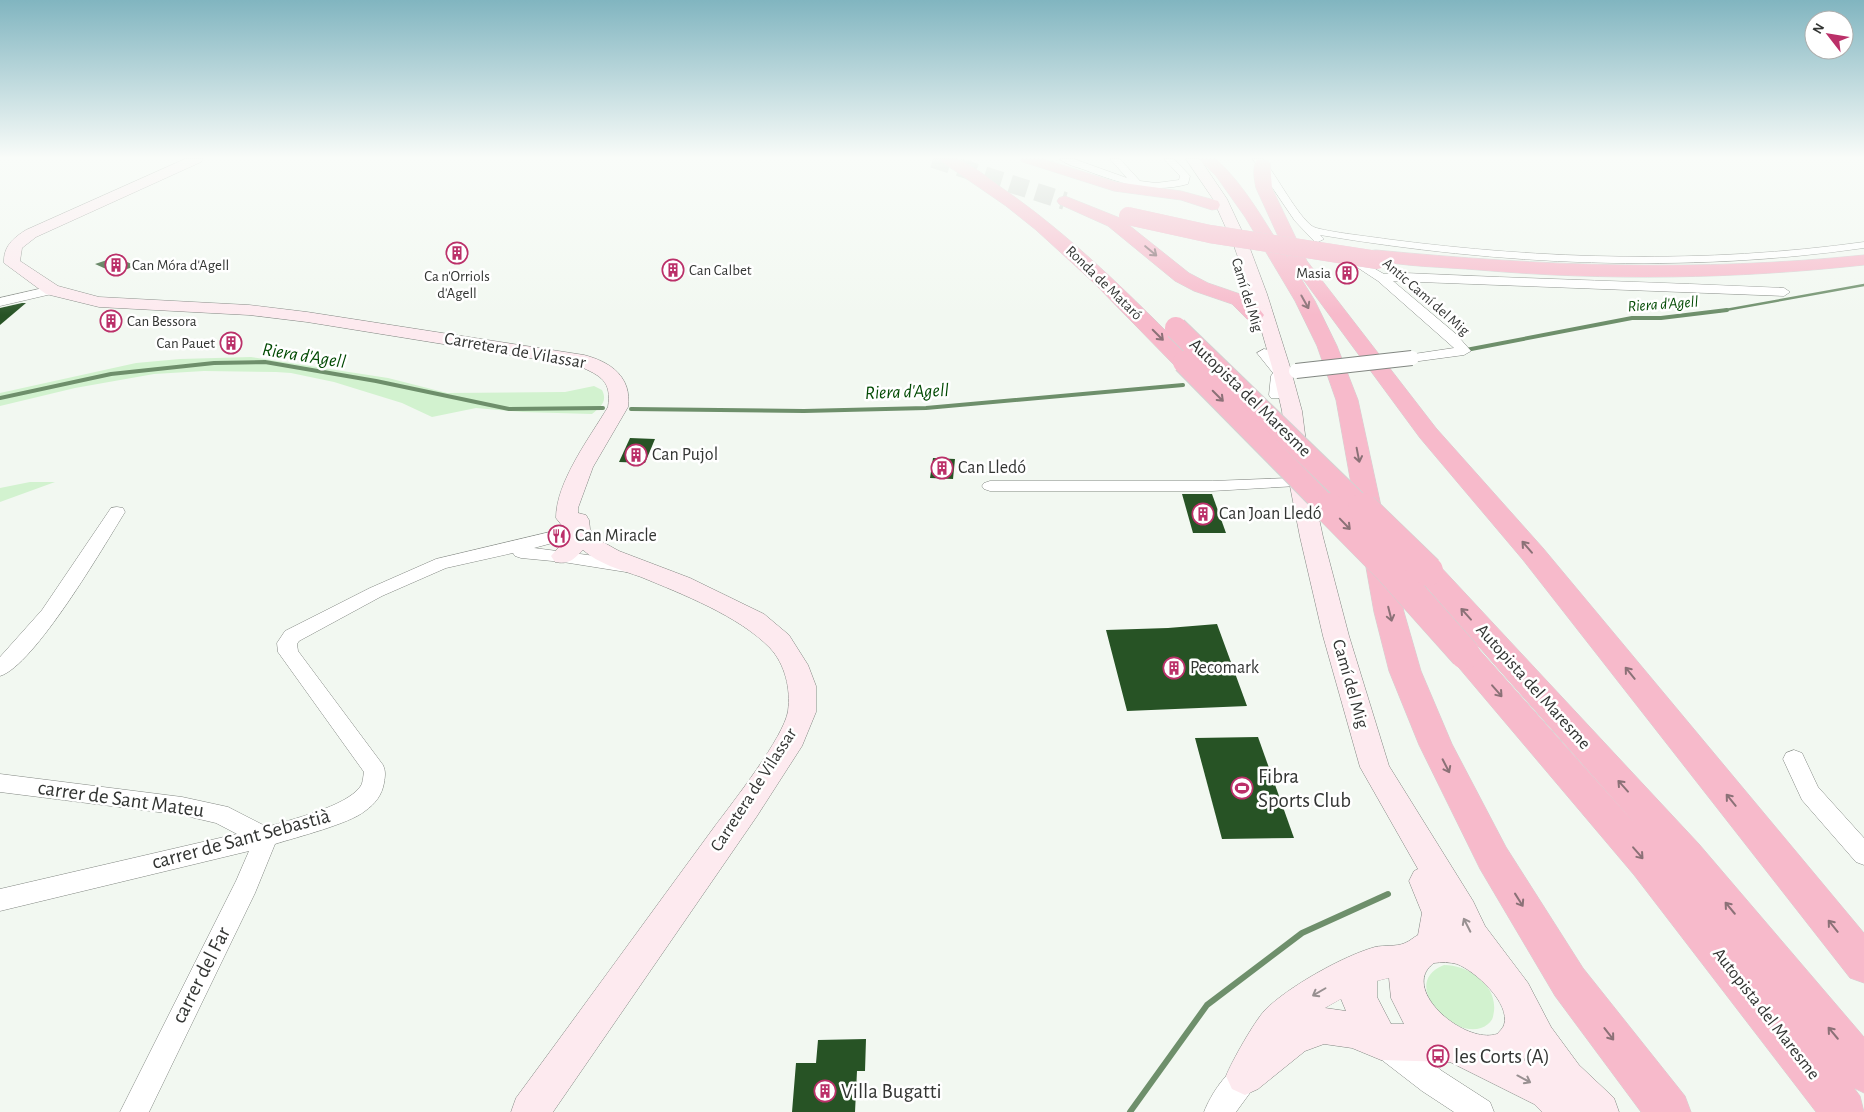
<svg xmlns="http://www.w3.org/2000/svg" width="1864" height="1112" font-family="'Alegreya Sans',sans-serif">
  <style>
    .green { fill: #d2f2cf }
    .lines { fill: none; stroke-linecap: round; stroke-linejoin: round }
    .stream-far2 { stroke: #6e8f6b; stroke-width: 2.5 }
    .stream-far1 { stroke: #6e8f6b; stroke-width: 4 }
    .stream { stroke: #6e8f6b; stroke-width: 6 }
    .building { fill: #275325 }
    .highway-tunnel { stroke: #ccd1cb; stroke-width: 18; stroke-dasharray: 18 9; stroke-linecap: butt }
    .street-casing { stroke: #828782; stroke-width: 1 }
    .secondary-casing { stroke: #828782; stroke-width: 1 }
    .highway-casing { stroke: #d2d3d2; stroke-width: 1 }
    .street { fill: #fff; fill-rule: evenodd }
    .secondary { fill: #fdeaef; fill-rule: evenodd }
    .highway { fill: #f7bacb; fill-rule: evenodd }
    .street-bridge-casing { stroke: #828782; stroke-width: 16; stroke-linecap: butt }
    .highway-bridge-far2-casing { stroke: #d2d3d2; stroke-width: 18; stroke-linecap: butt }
    .highway-bridge-far1-casing { stroke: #d2d3d2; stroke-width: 24; stroke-linecap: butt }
    .highway-bridge-casing { stroke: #d2d3d2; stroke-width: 31; stroke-linecap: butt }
    .street-bridge { stroke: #fff; stroke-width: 14 }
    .highway-bridge-far2 { stroke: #f7bacb; stroke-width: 18 }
    .highway-bridge-far1 { stroke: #f7bacb; stroke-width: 22 }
    .highway-bridge { stroke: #f7bacb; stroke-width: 30 }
    .oneway { stroke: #8b7177 }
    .oneway2 { stroke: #989091 }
    .labels { text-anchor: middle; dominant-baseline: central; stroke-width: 5; stroke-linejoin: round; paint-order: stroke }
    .far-poi-label { font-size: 15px; fill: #333533; stroke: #fff; text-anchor: start }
    .far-street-label { font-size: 15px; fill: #333533; stroke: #fff }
    .far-water-label { font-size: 16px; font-style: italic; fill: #024a03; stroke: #fff }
    .street-label { font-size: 18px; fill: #333533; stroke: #fff }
    .poi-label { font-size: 18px; fill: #333533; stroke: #fff; text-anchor: start }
    .water-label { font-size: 19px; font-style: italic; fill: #024a03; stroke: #fff }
    .near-poi-label { font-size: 21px; fill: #333533; stroke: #fff; text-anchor: start }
    .near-street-label { font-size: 21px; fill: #333533; stroke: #fff }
  </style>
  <rect width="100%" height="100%" fill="#f2f8f1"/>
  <g class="green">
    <path d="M251 357 388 378 447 393 565 392 594 386 602 390C608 402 600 407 592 414L523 412 476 408 432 417 402 403 334 382 291 373 276 372 204 371 154 374 75 388 0 406V393L136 363 180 359Z"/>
    <path d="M30 482H55L0 502V488Z"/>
    <path d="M1444 965C1468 965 1497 984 1494 1011 1493 1017 1493 1020 1488 1024 1460 1048 1395 984 1444 965Z"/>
  </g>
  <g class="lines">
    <path class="stream-far2" d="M1720 311 1864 285"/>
    <g class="stream-far1">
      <path d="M1466 350 1632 318H1661L1727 310"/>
      <path d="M0 398 111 374 214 363 265 362 376 381 509 409 603 408"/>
      <path d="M631 409 804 411 926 408 1183 385"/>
    </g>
    <path class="stream" d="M1130 1112 1207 1005 1302 933 1388 894"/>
  </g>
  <g class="building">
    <path d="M116 257 136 266 115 273 95 264Z"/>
    <path d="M22 303H26L0 325V308Z"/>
    <path d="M630 438 655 439 645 463 619 462Z"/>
    <path d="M933 458 955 459 953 479 930 478Z"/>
    <path d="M1182 494H1212L1226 533H1193Z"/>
    <path d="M1217 624 1247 706 1127 711 1106 630 1168 628Z"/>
    <path d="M1258 737 1294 838 1222 839 1195 738Z"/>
    <path d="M866 1039 865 1071H857L855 1112H792L796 1063H816L818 1040Z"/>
  </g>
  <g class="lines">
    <path class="highway-tunnel" d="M933 159 1065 201"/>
    <g class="street-casing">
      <g id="street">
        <path d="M1060 159H1074L1127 178 1110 159H1120L1140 181 1156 183 1179 180 1180 176 1164 159H1174L1190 176 1188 184C1152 194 1119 183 1085 170 1077 167 1066 165 1060 159Z"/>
        <path d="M1253 159H1263C1277 176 1297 215 1312 226 1318 231 1374 237 1386 239 1545 260 1705 264 1864 242V248C1683 274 1500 265 1320 235L1324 239 1318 242 1314 241 1295 221Z"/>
        <path d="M1347 253 1384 274 1405 273C1531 279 1658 282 1784 288L1790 292 1784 296 1393 281 1456 334 1471 351 1464 355 1412 362 1407 361 1405 358 1407 355 1454 348 1378 281 1343 258 1341 256Z"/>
        <path d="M52 286 56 287 58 290 56 293 0 306V298Z"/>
        <path d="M1264 349 1269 350 1280 365 1290 373 1285 378 1283 395 1281 398H1271L1269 395 1271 376 1273 373 1257 353Z"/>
        <path d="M1291 478 1297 480 1299 483 1297 486 1212 491H990L984 489 982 486 984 483 990 481H1212Z"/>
        <path d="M117 507 123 508 125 512C104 546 34 666 0 676V657L42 610 111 508Z"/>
        <path d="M550 532 556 534 559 538 556 542 534 548 626 560 632 562 635 566 632 570 626 572 563 562 521 558 515 556 513 553 446 568 382 596 299 641 297 644 298 651 383 765C386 772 385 776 384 783 382 795 375 804 365 811 349 824 297 837 275 844L255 893 149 1112H120L236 881 249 851 0 911V889L237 834 216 823 182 815 0 792V774L182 797 228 807 267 827C292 819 345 807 360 787 363 784 363 777 364 772L278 652 277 643 285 631 370 588 436 559Z"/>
        <path d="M1794 750 1802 753 1818 787 1864 838V865L1856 862 1802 800 1783 759 1786 753Z"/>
        <path d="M1388 1033 1398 1037 1442 1071 1490 1102 1494 1112H1454L1422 1091 1378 1057 1374 1047 1378 1037Z"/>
        <path d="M1245 1062 1255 1066 1259 1076 1255 1086 1236 1112H1204C1211 1094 1227 1069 1245 1062Z"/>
      </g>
    </g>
    <g class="secondary-casing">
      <g id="secondary">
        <path d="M185 159H203L201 162 36 237 22 248 20 261 58 286 99 297 249 305 307 312 584 355C611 362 632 377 628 407L593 467 578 508V513L586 515 589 520 590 529 601 541 619 551 690 578 764 614 789 635 808 665 816 686V712L802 746 757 816 553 1112H511L516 1098C583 1007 649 916 715 826 733 802 784 737 788 711 791 689 785 664 770 648 739 616 682 594 641 577 621 570 599 564 583 550 574 559 569 565 555 562L551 556 567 538V532L556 518C556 482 590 437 608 407 612 381 601 376 579 366L307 322 249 315 99 307 46 294 4 263C3 247 13 238 26 230Z"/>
        <path d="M1186 159H1200L1227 199 1249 246 1267 294 1290 367 1302 411 1311 481 1323 537 1349 636 1389 766 1473 901 1485 926 1528 983 1551 1027 1579 1065 1614 1098 1619 1112H1542L1534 1104 1450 1062 1381 1060 1352 1048 1324 1044 1305 1051 1258 1089 1245 1095 1232 1089 1226 1076C1232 1061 1254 1022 1265 1010 1288 987 1343 956 1375 947 1384 945 1396 947 1405 943 1410 941 1414 937 1418 935L1422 913 1409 881 1414 871 1418 869 1360 767 1323 636 1300 537 1289 481 1282 411 1272 367 1251 294 1234 246 1213 199ZM1434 963C1441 962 1450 962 1457 964 1475 971 1511 1003 1504 1025 1503 1028 1499 1032 1497 1034 1464 1045 1398 988 1434 963ZM1389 978 1391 998 1404 1024H1391L1377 997V981ZM1341 999 1346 1011 1325 1008ZM1526 1056 1531 1064 1524 1060Z"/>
      </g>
    </g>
    <g class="highway-casing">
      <g id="highway">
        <path d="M938 159C944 159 952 158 957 159 971 164 990 179 1002 188 1072 236 1132 297 1192 357L1195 362 1192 367 1184 368 1176 367 1094 283 1036 230 1006 206Z"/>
        <path d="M1020 159H1043L1116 182 1181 191 1218 201 1220 205 1218 209 1212 210 1181 200 1114 191 1023 162Z"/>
        <path d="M1199 159H1216C1246 186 1266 225 1288 258L1256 188C1254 179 1252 167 1257 160H1267L1270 163 1272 188 1307 261 1436 428 1543 548 1864 933V983L1850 978 1523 560 1420 438 1294 267 1315 301 1337 346 1358 400 1404 612 1421 671 1452 744 1506 847 1583 968 1685 1096 1691 1112H1641L1555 996 1480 869 1419 745 1389 671 1374 612 1336 400 1317 346 1295 301 1245 217 1216 176Z"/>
        <path d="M1065 196 1120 218 1189 273 1208 283 1246 296 1251 299 1264 315 1261 319 1254 321 1247 319 1232 304 1194 291 1175 281 1108 226 1059 204 1057 201 1059 198Z"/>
        <path d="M1376 250C1543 266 1697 272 1864 255V265C1736 279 1607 281 1479 270 1444 267 1403 267 1370 259L1367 255 1370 251Z"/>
        <path d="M1428 562 1438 564 1699 844 1864 1037V1093L1854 1088 1860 1096 1864 1112H1816L1634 875 1454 662 1450 654 1454 646 1465 643 1476 646 1637 826 1418 578 1414 571 1418 564Z"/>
      </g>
    </g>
    <use href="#street" class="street"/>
    <use href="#secondary" class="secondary"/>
    <use href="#highway" class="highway"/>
    <g class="street-bridge-casing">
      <path id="street-bridge" d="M1296 371 1412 358"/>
    </g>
    <g class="highway-bridge-far2-casing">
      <path id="highway-bridge-far2" d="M1128 216 1210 234 1377 260"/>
    </g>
    <g class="highway-bridge-far1-casing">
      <g id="highway-bridge-far1">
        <path d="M1176 328 1364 510"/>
        <path d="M1184 362 1330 510"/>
      </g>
    </g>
    <g class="highway-bridge-casing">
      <g id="highway-bridge">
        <path d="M1329 508 1390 570 1465 654"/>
        <path d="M1363 508 1428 571"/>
      </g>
    </g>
    <use href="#street-bridge" class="street-bridge"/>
    <use href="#highway-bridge-far2" class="highway-bridge-far2"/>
    <use href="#highway-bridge-far1" class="highway-bridge-far1"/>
    <use href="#highway-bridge" class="highway-bridge"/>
  </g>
  <defs><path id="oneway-shaft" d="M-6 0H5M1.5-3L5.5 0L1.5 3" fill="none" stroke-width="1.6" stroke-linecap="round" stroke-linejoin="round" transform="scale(1.25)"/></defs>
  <g class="oneway">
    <use href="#oneway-shaft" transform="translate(1151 251) rotate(40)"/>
    <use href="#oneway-shaft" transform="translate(1305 302) rotate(61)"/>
    <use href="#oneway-shaft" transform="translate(1158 335) rotate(45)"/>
    <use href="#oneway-shaft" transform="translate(1218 396) rotate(45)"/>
    <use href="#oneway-shaft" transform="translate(1358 455) rotate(79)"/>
    <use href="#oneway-shaft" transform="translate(1345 524) rotate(46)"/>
    <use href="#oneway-shaft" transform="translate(1527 547) rotate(-131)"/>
    <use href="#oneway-shaft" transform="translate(1390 614) rotate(76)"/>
    <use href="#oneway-shaft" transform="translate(1466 614) rotate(-132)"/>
    <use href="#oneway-shaft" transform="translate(1630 673) rotate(-129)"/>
    <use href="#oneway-shaft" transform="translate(1497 691) rotate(49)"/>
    <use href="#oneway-shaft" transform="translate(1446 766) rotate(63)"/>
    <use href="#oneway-shaft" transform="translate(1623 786) rotate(-132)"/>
    <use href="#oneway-shaft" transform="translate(1731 800) rotate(-129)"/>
    <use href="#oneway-shaft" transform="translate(1638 853) rotate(49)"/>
    <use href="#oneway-shaft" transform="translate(1519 900) rotate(58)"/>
    <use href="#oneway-shaft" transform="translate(1730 908) rotate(-130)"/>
    <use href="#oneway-shaft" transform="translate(1833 926) rotate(-129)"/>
    <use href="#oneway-shaft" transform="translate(1833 1033) rotate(-130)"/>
    <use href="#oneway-shaft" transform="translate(1609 1034) rotate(52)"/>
  </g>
  <g class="oneway2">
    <use href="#oneway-shaft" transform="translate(1467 925) rotate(-117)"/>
    <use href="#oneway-shaft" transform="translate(1319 992) rotate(150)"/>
    <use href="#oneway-shaft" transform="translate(1524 1079) rotate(28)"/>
  </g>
  <linearGradient id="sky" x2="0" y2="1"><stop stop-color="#81b5c0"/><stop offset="0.5" stop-color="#f9fcf9"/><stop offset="1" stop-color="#f9fcf9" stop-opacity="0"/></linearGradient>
  <rect width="1864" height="315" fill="url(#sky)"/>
  <defs>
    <g id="building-ring" transform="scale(1.125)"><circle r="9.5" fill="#fff" stroke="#bb3069" stroke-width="1.5"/><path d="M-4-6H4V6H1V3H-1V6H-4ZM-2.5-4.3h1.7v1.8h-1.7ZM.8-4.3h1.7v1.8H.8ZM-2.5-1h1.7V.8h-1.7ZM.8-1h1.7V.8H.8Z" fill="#bb3069"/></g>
    <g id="restaurant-ring" transform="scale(1.125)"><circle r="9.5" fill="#fff" stroke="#bb3069" stroke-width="1.5"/><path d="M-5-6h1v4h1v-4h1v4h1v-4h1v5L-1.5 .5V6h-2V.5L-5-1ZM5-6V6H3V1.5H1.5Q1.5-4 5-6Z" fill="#bb3069"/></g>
    <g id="stadium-ring" transform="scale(1.125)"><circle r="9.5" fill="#fff" stroke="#bb3069" stroke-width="1.5"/><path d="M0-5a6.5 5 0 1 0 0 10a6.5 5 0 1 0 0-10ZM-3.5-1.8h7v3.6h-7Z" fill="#bb3069"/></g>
    <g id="bus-ring" transform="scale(1.125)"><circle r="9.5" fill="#fff" stroke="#bb3069" stroke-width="1.5"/><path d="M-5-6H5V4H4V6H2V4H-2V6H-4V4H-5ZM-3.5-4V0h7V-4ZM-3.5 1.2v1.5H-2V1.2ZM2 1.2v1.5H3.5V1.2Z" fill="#bb3069"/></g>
  </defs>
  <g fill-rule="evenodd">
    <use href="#building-ring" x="457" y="253"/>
    <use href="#building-ring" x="116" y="265"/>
    <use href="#building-ring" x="673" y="270"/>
    <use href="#building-ring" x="1347" y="273"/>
    <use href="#building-ring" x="111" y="321"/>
    <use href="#building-ring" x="231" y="343"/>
    <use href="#building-ring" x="636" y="455"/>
    <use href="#building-ring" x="942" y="468"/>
    <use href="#building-ring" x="1203" y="514"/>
    <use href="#restaurant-ring" x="559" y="536"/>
    <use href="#building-ring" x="1174" y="668"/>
    <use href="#stadium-ring" x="1242" y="788"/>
    <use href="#bus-ring" x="1438" y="1056"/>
    <use href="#building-ring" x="825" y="1091"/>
  </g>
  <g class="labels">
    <g class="far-poi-label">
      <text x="132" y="265">Can Móra d'Agell</text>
      <text x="689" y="270">Can Calbet</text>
      <text x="1331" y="273" text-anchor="end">Masia</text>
      <text x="457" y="276" text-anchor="middle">Ca n'Orriols<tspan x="457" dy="17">d'Agell</tspan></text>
      <text x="127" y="321">Can Bessora</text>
      <text x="215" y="343" text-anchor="end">Can Pauet</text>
    </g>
    <g class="far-street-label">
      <text transform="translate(1104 283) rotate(44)">Ronda de Mataró</text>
      <text transform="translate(1247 295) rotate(73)">Camí del Mig</text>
      <text transform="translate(1426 297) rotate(41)">Antic Camí del Mig</text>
    </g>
    <g class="far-water-label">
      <text transform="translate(1663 304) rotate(-4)">Riera d'Agell</text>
    </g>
    <g class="street-label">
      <text transform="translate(515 351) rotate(10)">Carretera de Vilassar</text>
      <text transform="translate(1250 398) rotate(44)">Autopista del Maresme</text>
      <text transform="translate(1350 684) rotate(74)">Camí del Mig</text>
      <text transform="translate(1533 687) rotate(48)">Autopista del Maresme</text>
      <text transform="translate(754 790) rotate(-57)">Carretera de Vilassar</text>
      <text transform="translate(1766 1014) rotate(52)">Autopista del Maresme</text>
    </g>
    <g class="poi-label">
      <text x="652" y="455">Can Pujol</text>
      <text x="958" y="468">Can Lledó</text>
      <text x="1219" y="514">Can Joan Lledó</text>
      <text x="575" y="536">Can Miracle</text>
      <text x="1190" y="668">Pecomark</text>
    </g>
    <g class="water-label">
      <text transform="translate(304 356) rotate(9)">Riera d'Agell</text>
      <text transform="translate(907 392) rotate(-2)">Riera d'Agell</text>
    </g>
    <g class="near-poi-label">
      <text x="1258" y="776">Fibra<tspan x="1258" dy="24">Sports Club</tspan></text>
      <text x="1454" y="1056">les Corts (A)</text>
      <text x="841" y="1091">Villa Bugatti</text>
    </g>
    <g class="near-street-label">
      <text transform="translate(121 799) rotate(8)">carrer de Sant Mateu</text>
      <text transform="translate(241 839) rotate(-15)">carrer de Sant Sebastià</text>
      <text transform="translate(201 975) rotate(-63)">carrer del Far</text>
    </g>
  </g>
  <g transform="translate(1829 35) rotate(301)"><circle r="24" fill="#ffffff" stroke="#adaead"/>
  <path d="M0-4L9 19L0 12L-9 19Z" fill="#bb3069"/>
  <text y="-8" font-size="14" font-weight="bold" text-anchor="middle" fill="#333533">N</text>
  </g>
</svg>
